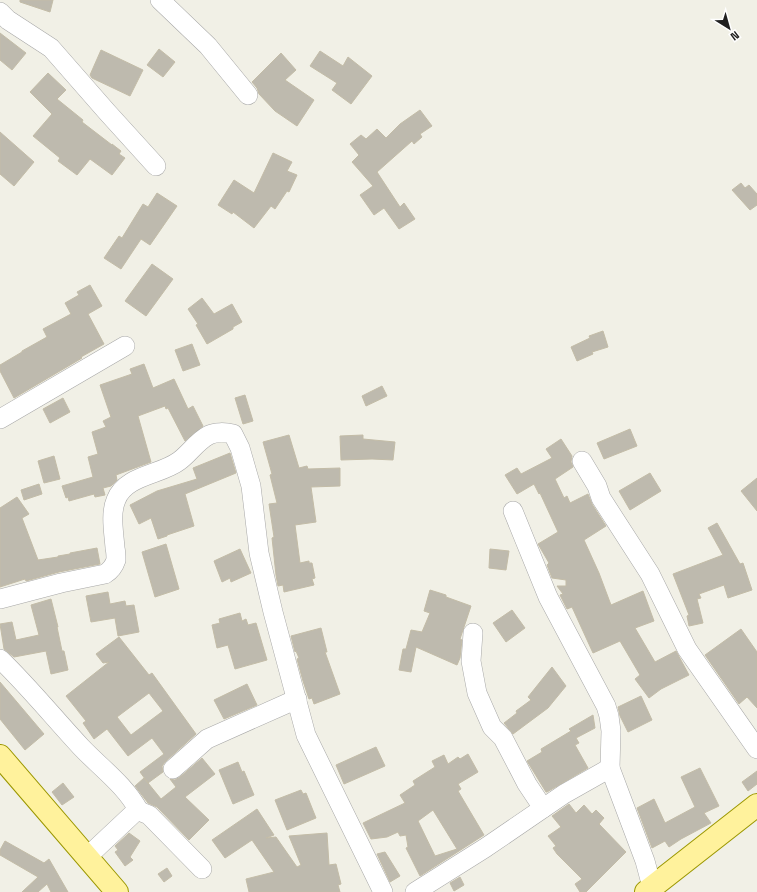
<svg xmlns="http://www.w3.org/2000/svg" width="757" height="892" font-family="'Space Grotesk',sans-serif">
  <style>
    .building { fill: #bebaae; stroke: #c3bca7; fill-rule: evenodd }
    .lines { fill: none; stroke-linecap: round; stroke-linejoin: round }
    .minor-casing { stroke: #a7a7a7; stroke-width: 20 }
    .major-casing { stroke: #9b9700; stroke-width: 24 }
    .minor { stroke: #fff; stroke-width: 19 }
    .major { stroke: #fff29c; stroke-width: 22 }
  </style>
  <rect width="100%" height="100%" fill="#f1f0e6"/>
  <g class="building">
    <path d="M20 0H53L50 12 20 2Z"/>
    <path d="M0 33 26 53 12 70 0 60Z"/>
    <path d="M159 49 175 62 163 77 147 65Z"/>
    <path d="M101 50 143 70 130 96 92 78 90 75Z"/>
    <path d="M320 51 343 66 348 57 372 76 351 104 332 90 337 83 310 66Z"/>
    <path d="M281 53 296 70 285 80 314 100 297 126 275 111 259 94 257 88 252 82Z"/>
    <path d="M48 73 66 90 57 99 83 120 82 122 112 145V144L121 151 119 154 125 158 112 175 90 159 77 175 58 161 60 158 33 136 52 114 30 92Z"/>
    <path d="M420 110 432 126 420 134 422 137 414 144 412 141 377 172 400 207 404 203 415 219 399 229 384 208 374 215 360 195 373 186 352 162 359 155 350 144 361 135 366 139 377 129 386 138 400 124Z"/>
    <path d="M0 132 34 162 14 186 0 174Z"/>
    <path d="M273 153 292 162 287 171 297 175 289 192 287 191 275 209 271 206 254 228 233 212 232 214 218 205 234 180 254 193Z"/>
    <path d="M741 183 745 188 749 185 757 194V205L750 210 732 190Z"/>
    <path d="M157 193 177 206 150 245 141 239 121 269 104 258 119 236 122 238 143 204 148 207Z"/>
    <path d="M152 264 173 279 146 316 125 301Z"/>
    <path d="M90 285 102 306 88 314 104 344 81 357 82 358 14 398 0 371V365L22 352V351L47 337 43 329 71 314 65 303 79 295 77 292Z"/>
    <path d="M202 298 214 314 232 304 242 322 233 327V329L207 344 196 325 198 324 188 309Z"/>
    <path d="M603 331 608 347 592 352 593 354 577 361 571 347 590 338 589 336Z"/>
    <path d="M192 344 200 365 183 371 175 350Z"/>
    <path d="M144 364 153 388 174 379 188 409 193 406 203 426 185 441 168 408 166 409 165 406 138 416 151 462 116 475 117 480 111 486 103 488 105 495 95 497 94 494 69 501 68 497 66 498 62 486 93 477 88 457 98 454 92 432 106 427 103 421 111 417 100 385 132 374 130 369Z"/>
    <path d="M382 386 387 396 366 406 362 396Z"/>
    <path d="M245 395 253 421 243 424 235 398Z"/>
    <path d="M63 398 70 412 50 423 43 409Z"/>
    <path d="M630 429 637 446 604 459 597 443Z"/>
    <path d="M289 435 299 468 307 466 308 469 340 468V486L311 487 316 522 295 525 300 563 309 561V563H312L315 578 312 579 314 585 284 592 283 585 278 586 276 575 272 538 274 537 269 504 277 503 270 475 272 474 263 442Z"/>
    <path d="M363 435V439L395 442 393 460 372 459 341 460 340 436Z"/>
    <path d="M561 439 572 456 571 462 573 467 555 479 564 498 567 496 570 503 588 494 592 504 606 526 584 540 599 573 611 605 643 591 654 621 635 628 655 662 676 651 689 675 661 689 649 698 635 679 640 675 620 641 593 653 572 607 567 609 560 595 563 594 557 586H566V580L552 578 547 565 549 563 538 544 558 532 540 493 539 494 534 484 517 494 505 475 517 468 521 474 552 458 546 449Z"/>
    <path d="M230 453 236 473 185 494 194 526 167 535V536L158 539 151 518 139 524 130 505 157 491 197 479 193 468Z"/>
    <path d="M54 456 60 479 44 483 38 461Z"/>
    <path d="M650 473 661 491 630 510 619 491Z"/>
    <path d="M757 478V511L741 491Z"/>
    <path d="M39 484 42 494 24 500 21 490Z"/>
    <path d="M17 497 29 514 22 518 38 560 58 557V556L70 554V553L97 548 100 564 59 572 26 581 25 579 0 587V508Z"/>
    <path d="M717 523 740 564 743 563 752 590 728 598 724 585 699 594 701 598 697 599 703 623 689 626 687 616 689 615 673 574 723 555 708 528Z"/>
    <path d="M166 544 179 589 155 597 142 552Z"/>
    <path d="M240 549 251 573 231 582 230 578 222 582 214 561Z"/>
    <path d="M490 549 509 551 506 570 489 568Z"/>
    <path d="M430 590 446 595V597L471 606 460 639 462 640 460 658 457 665 416 647 411 672 399 670 403 649H406L411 630 422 632 430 613 424 611Z"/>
    <path d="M108 592 110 604 125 601 126 606 134 605 139 632 118 636 115 618 91 622 86 596Z"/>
    <path d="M51 599 58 627H57L62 651H64L68 670 51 674 46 651 14 657 4 649 0 624 12 622 16 640 39 635 31 605Z"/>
    <path d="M512 610 525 628 506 642 493 623Z"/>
    <path d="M240 613 242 621 246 619 248 625 256 623 267 660 235 669 228 645 217 648 212 625 220 623 219 619Z"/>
    <path d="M321 628 327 652H325L340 694 314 704 312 698 309 699 303 681 297 659 299 658 296 651 295 652 291 636Z"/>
    <path d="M741 629 757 652V708L747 697 739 704 705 655Z"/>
    <path d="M119 637 149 675 152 673 196 734 166 761 162 766 163 772 148 783 140 772 164 754 152 738 128 756 107 729 94 739 83 723 86 721 66 696 109 662 103 663 96 654ZM149 693 163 711 131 735 117 717Z"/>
    <path d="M552 667 566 686 548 708 513 734 504 723 517 713 516 711 531 700 528 697Z"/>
    <path d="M0 682 44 734 25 750 0 719Z"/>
    <path d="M247 684 257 705 224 719 214 700Z"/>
    <path d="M641 696 652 720 628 732 620 716 618 707Z"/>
    <path d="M593 715 595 728 576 738 579 743 575 745 588 768 547 792H546L527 761 542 752 541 749 571 731 569 729Z"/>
    <path d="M376 747 385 766 344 784 336 765Z"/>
    <path d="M468 754 478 772 458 784 461 789 458 791 484 835 420 876 406 848 408 847 406 835 400 836 398 832 387 837 371 839 363 823 405 803 400 795 415 785 413 781 435 767 432 761 444 755 448 764 458 757 460 759ZM433 810 457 849 435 856 418 821Z"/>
    <path d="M202 758 215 774 185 797 209 820 189 840 157 807 148 803 135 786 144 778 161 799 176 787 170 779 175 780 180 777Z"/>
    <path d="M238 762 242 772 244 771 254 795 233 804 219 770Z"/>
    <path d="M700 768 719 806 704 813 711 823 681 839 669 847 665 841 652 848 637 808 654 799 665 823 695 807 681 777Z"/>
    <path d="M757 771V784L748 791 742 782Z"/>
    <path d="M63 783 74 797 62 805 52 792Z"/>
    <path d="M301 790 303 794 306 793 316 818 287 830 275 800Z"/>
    <path d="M569 804 576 813 584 805 592 814 596 810 604 818 599 824 626 852 586 892H580L575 884 582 879 557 854 553 848 556 846 548 836 561 827 552 816Z"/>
    <path d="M257 809 274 835 266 838 276 837 297 867 301 865 289 836 327 833 329 865 336 864 341 884 338 885 340 892H249L246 879 274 872 252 840 225 858 212 840Z"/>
    <path d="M129 833 140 841 130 857 133 860 125 866 115 852 118 850 115 846Z"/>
    <path d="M5 841 44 863 49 859 68 892H51L47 884 38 892H22L38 877 0 855V850Z"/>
    <path d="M385 852 400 876 390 882 377 854Z"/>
    <path d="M167 868 172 876 164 882 158 874Z"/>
    <path d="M460 877 464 885 454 891 450 883Z"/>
  </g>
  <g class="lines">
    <g class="minor-casing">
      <g id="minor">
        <path d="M160 0 208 46 248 95"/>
        <path d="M0 12 8 20 51 48 107 112 156 166"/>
        <path d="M0 419 125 346"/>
        <path d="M582 461 597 486 601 498 650 574 687 649 757 749"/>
        <path d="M513 511 548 597 606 706 609 716 611 731 610 768 645 861 652 887"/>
        <path d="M0 599 61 583 105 574C110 571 114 566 116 560 116 556 116 552 115 548 114 533 110 514 116 500 125 475 161 475 179 461 189 454 197 441 209 435 215 432 225 432 233 434L240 448 251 486 259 553 273 612 306 735 383 892"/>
        <path d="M473 633 471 661 477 693 492 727 503 738 527 784 543 808"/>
        <path d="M0 659C29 687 54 718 81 747 101 768 125 785 139 811"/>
        <path d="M173 769 207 739 297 699"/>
        <path d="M87 857 135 812 139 811 149 815 202 869"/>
        <path d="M415 892 485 848 564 794 610 768"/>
      </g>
    </g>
    <g class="major-casing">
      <g id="major">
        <path d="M0 756 117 892"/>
        <path d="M646 892 757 805"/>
      </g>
    </g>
    <use href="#minor" class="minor"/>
    <use href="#major" class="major"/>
  </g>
  <g transform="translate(729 28) rotate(143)" stroke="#ffffff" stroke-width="3" paint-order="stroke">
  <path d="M0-3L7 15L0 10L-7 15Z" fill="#202020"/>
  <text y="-6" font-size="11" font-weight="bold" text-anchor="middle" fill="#202020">N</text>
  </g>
</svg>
